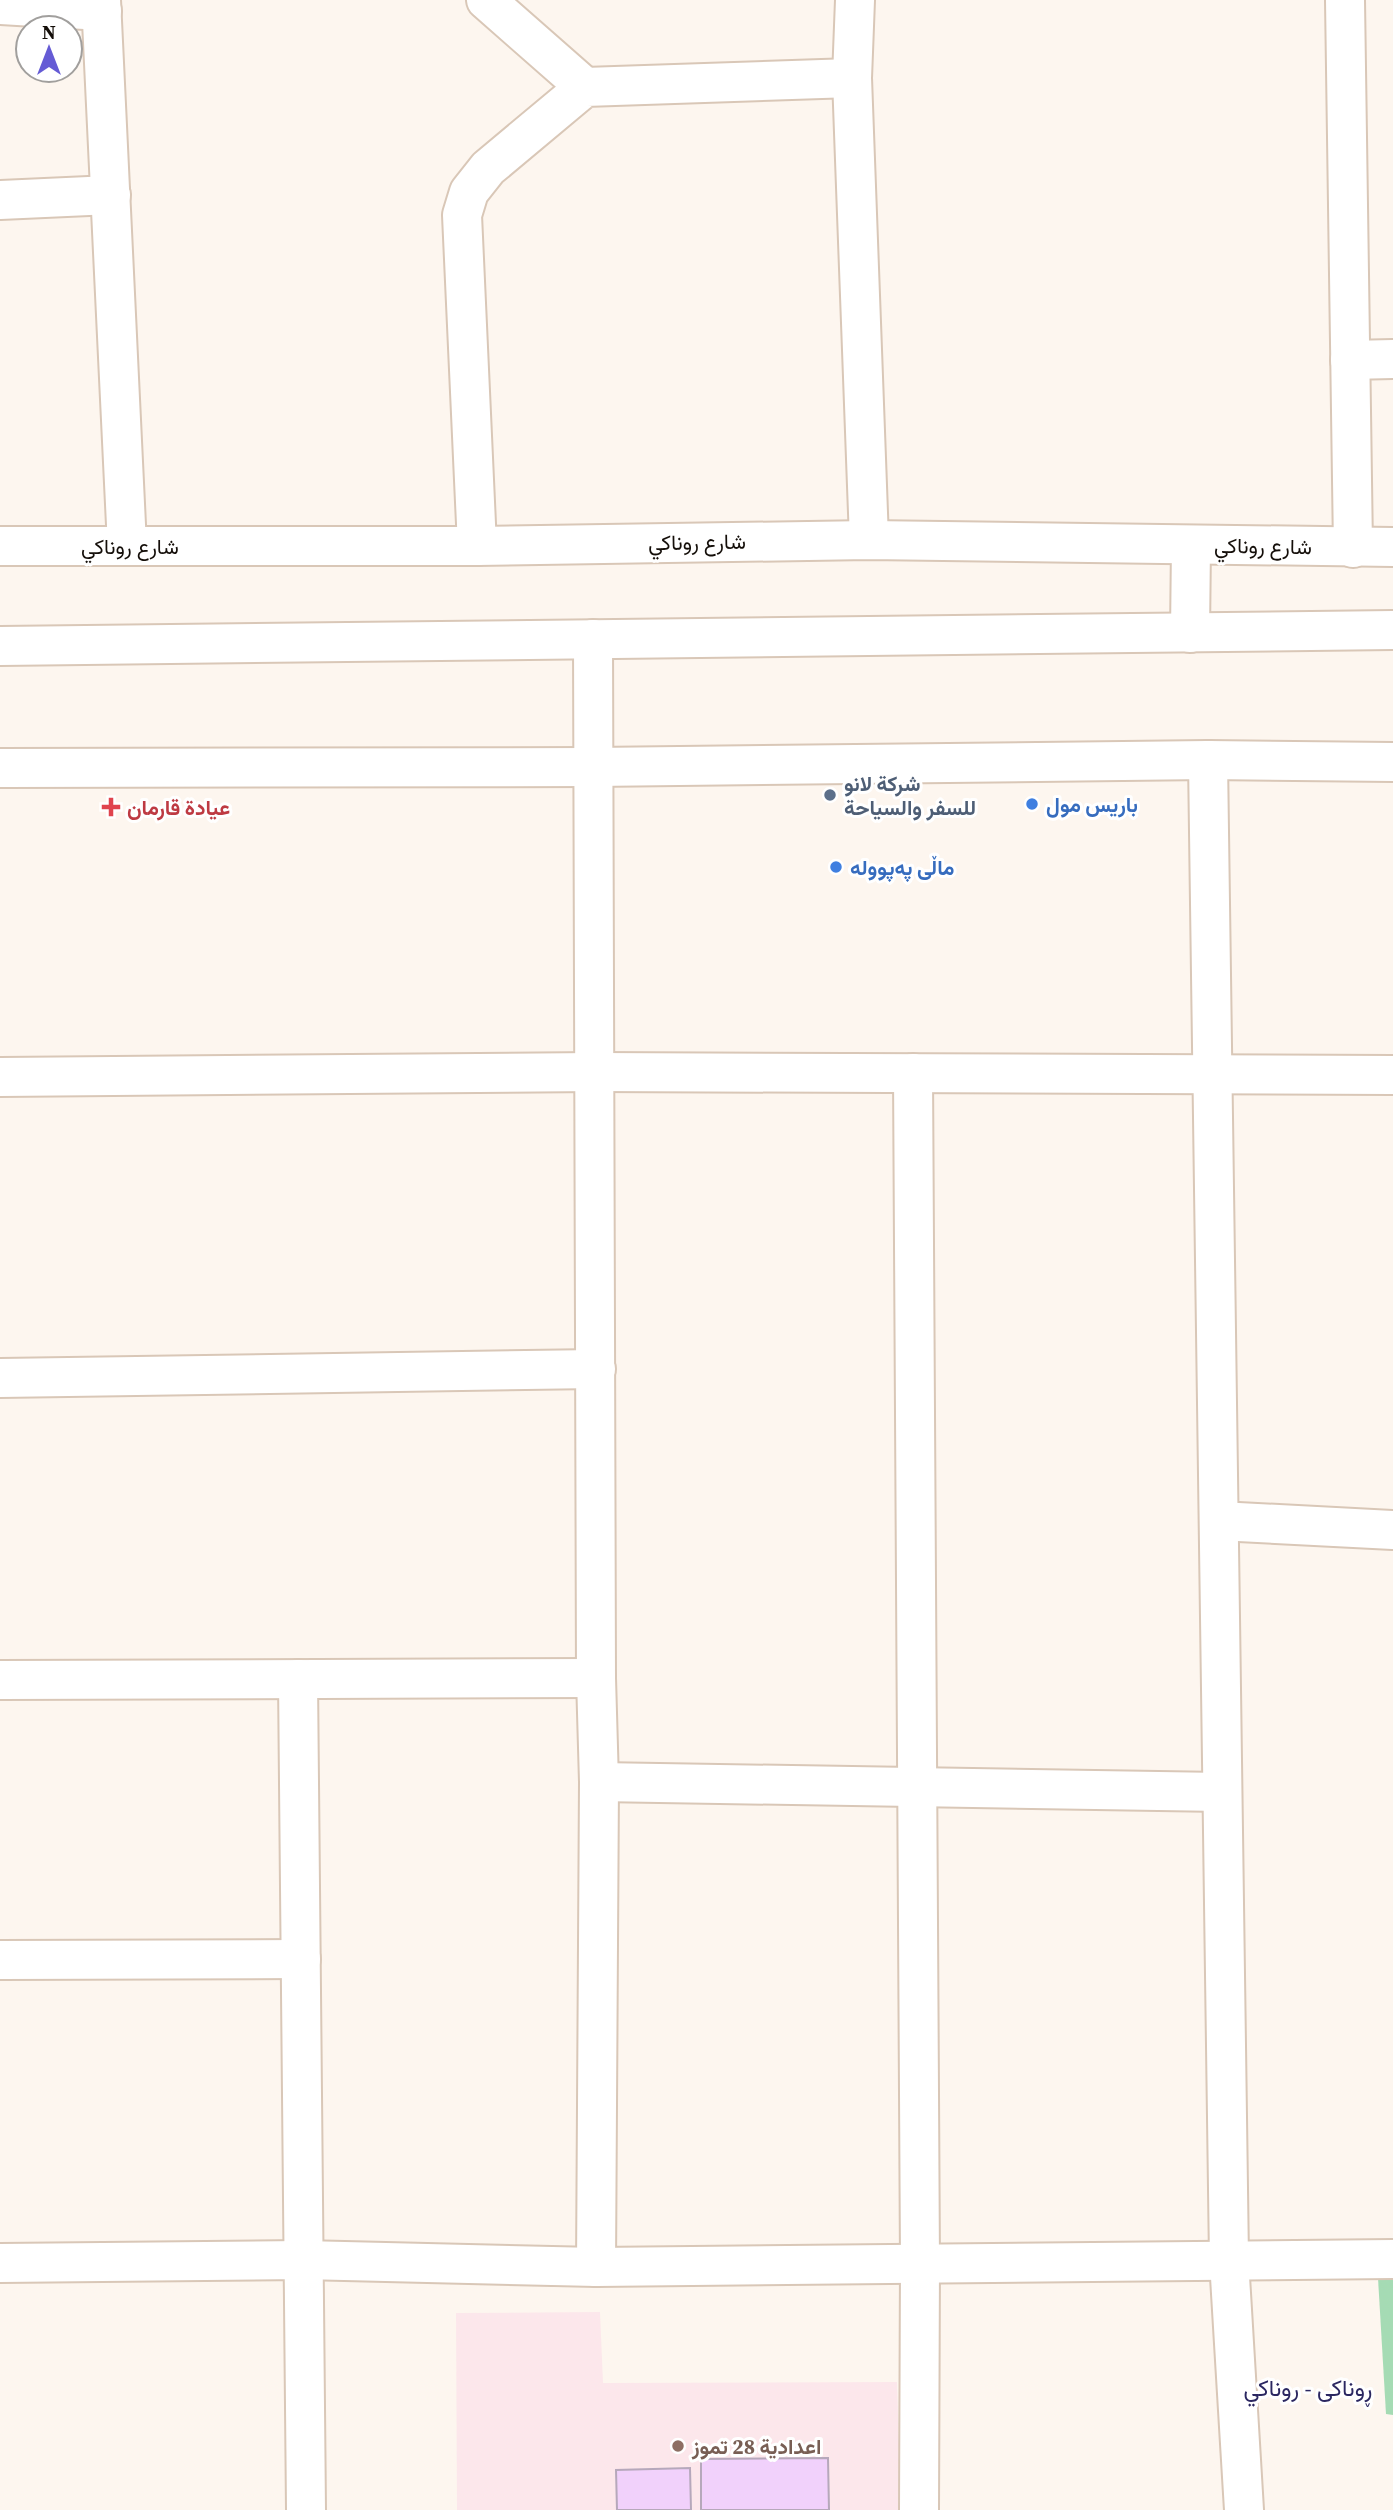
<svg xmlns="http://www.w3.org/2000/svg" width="1393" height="2510" font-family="'Source Serif 4',Vazirmatn,serif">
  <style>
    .education { fill: #fce7eb }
    .green { fill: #a5dbb4 }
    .building { fill: #f1d1fb; stroke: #b6a8bb; stroke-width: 2 }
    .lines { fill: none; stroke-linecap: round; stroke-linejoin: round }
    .minor-casing { stroke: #d9c7b7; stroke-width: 42 }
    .primary-casing { stroke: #d9c7b7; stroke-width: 42 }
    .minor { stroke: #fff; stroke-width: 38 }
    .primary { stroke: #fff; stroke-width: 38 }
    .service-dot { fill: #5c6f8a; stroke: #fff; stroke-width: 2.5 }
    .shop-dot { fill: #3f7fe0; stroke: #fff; stroke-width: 2.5 }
    .health-dot { fill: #e0444e; stroke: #fff; stroke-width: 2.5 }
    .education-dot { fill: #8d6e63; stroke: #fff; stroke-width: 2.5 }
    .labels { text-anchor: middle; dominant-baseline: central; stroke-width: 6; stroke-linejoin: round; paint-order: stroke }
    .street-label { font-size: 21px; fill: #140e09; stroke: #fff }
    .service-label { font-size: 21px; font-weight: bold; fill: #4e5e75; stroke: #fff; text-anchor: start }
    .shop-label { font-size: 21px; font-weight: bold; fill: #366cbe; stroke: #fff; text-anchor: start }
    .health-label { font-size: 21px; font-weight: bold; fill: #be3a42; stroke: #fff; text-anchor: start }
    .education-label { font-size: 21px; font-weight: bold; fill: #785e54; stroke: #fff; text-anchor: start }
    .neighbourhood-label { font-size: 23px; fill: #2b2761; stroke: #fff }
  </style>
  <rect width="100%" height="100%" fill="#fdf6ef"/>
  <path class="education" d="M600 2312 603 2383 897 2382 901 2510H457L456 2313Z"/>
  <path class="green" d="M1393 2277V2415L1386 2414 1378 2278Z"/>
  <g class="building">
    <path d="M828 2458 829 2510H701V2459Z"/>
    <path d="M690 2468 691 2510H617L616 2470Z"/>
  </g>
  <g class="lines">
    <g class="minor-casing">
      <g id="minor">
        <path d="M101 0 127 546"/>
        <path d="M486 0 585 87"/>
        <path d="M855 0 852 78 869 540"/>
        <path d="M1345 0 1353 548"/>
        <path d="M0 5 102 11"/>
        <path d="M0 200 111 195"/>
        <path d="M1350 360 1393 359"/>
        <path d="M477 546 462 215 469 192 488 168 585 87 852 78"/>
        <path d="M593 639 596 1678 599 1782 596 2267"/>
        <path d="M1208 760 1229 2260 1244 2510"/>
        <path d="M0 768 594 767 1208 760 1393 762"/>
        <path d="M913 1073 920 2263 919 2510"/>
        <path d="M0 1077 596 1072 1393 1075"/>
        <path d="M0 1378 596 1369"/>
        <path d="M1219 1521 1393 1530"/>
        <path d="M298 1679 306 2510"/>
        <path d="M0 1680 596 1678"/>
        <path d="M599 1782 1222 1792"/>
        <path d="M0 1960 301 1959"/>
        <path d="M0 2263 303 2260 596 2267 1393 2259"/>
      </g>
    </g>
    <g class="primary-casing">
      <g id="primary">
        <path d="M0 546H477L869 540 1393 547"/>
        <path d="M1190 633 1191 545"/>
        <path d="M0 646 1393 630"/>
      </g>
    </g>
    <use href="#minor" class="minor"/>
    <use href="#primary" class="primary"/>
  </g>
  <circle class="service-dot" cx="830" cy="795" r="7"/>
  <g class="shop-dot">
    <circle cx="1032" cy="804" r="7"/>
    <circle cx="836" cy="867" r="7"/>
  </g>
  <path class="health-dot" d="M107.5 796.5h7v7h7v7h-7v7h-7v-7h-7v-7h7z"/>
  <circle class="education-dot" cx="678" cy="2446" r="7"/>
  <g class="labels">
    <g class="street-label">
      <text transform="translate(697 542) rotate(-1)">شارع روناكي</text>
      <text x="130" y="546">شارع روناكي</text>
      <text transform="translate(1263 546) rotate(1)">شارع روناكي</text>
    </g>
    <g class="service-label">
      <text x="844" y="783">شركة لانو<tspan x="844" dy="24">للسفر والسياحة</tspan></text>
    </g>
    <g class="shop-label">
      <text x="1046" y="804">باريس مول</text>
      <text x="850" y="867">ماڵی پەپوولە</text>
    </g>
    <g class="health-label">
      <text x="127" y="807">عيادة قارمان</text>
    </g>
    <g class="education-label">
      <text x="692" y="2446">اعدادية 28 تموز</text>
    </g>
    <g class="neighbourhood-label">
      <text x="1308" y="2388">ڕوناکی - روناكي</text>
    </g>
  </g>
  <g transform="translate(49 49)"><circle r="33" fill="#ffffff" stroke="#a19f9d" stroke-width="2"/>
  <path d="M0-5L12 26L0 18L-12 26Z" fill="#655bd5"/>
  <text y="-10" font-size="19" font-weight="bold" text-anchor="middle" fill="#140e09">N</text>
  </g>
</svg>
